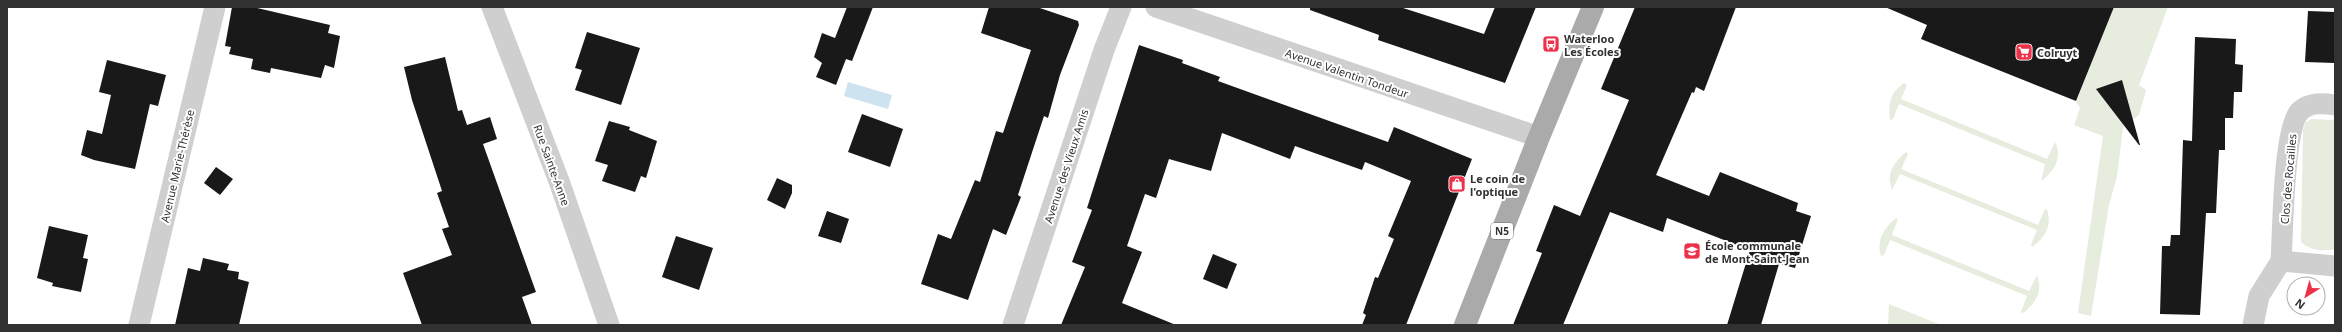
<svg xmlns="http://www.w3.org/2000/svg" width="2342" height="332" font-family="'Noto Sans',sans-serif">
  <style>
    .green { fill: #e6ecde }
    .water { fill: #cde3ef }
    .building { fill: #191919 }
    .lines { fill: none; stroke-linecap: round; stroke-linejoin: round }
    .street { stroke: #cfcfcf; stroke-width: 21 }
    .primary { stroke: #aaa; stroke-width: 22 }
    .labels { text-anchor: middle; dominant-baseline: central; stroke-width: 4; stroke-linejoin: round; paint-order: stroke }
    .shield { fill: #fff; stroke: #707070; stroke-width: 1 }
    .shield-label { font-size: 10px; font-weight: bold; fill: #323232 }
    .poi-label { font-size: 11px; font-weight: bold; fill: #323232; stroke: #fff; text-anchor: start }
    .street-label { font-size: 11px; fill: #323232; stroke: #fff }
  </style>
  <rect width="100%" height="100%" fill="#fff"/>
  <g class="green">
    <path d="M2114 7H2168L2139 85 2146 90 2139 115 2123 127 2117 176 2109 205 2091 316 2078 313 2103 136 2074 125 2080 108 2076 102Z"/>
    <path d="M1904 83 1907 85 1901 99 2047 159 2055 142C2063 157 2054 172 2041 181L2045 164 1899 104 1893 119 1890 120C1888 103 1890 93 1904 83Z"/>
    <path d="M2312 119 2335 120V249C2323 252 2309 250 2301 242L2303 130 2305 123Z"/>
    <path d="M1906 152 1908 154 1901 169 2038 225 2045 209H2047C2052 226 2046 237 2032 247L2031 245 2037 230 1900 174 1892 190C1886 174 1893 163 1906 152Z"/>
    <path d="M1896 218 1898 219 1892 235 2029 291 2037 275C2043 291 2036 303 2023 313L2021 312 2027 296 1890 240 1884 255 1881 256C1876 240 1884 228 1896 218Z"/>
    <path d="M1889 304 1941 325H1888Z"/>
  </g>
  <path class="water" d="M848 82 892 95 888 109 844 96Z"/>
  <g class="building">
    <path d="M232 7H253L330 25 328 33 340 36 334 68 325 65 321 78 271 68 270 73 251 69 253 59 229 54 231 47 225 46Z"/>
    <path d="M847 7H873L852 61 846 59 836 85 816 77 822 63 814 57 822 33 835 38Z"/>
    <path d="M989 7H1037L1078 21 1079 25 1060 75 1048 118 1044 116 1018 195 1021 197 1006 235 993 229 968 300 921 284 938 234 951 239 975 180 980 182 996 131 1003 133 1031 50 981 33Z"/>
    <path d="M1310 7H1400L1484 34 1495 7H1536L1505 83 1378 40 1379 35 1310 10Z"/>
    <path d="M1635 7H1736L1704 91 1696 87 1694 93 1692 92 1656 175 1709 196 1720 172 1798 203 1796 211 1811 216 1795 268 1779 264 1761 325H1727L1750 250 1667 218 1663 232 1610 212 1563 325H1513L1542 253 1536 251 1554 205 1580 216 1629 100 1601 89Z"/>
    <path d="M1885 7H2114L2076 101 1921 39 1927 25Z"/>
    <path d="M2308 11 2335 12V63L2305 62Z"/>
    <path d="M587 32 640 48 621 105 575 90 582 70 575 68Z"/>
    <path d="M2195 37 2236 39 2235 64 2243 65 2242 92H2234L2233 118H2225V150H2219L2216 213H2206L2200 315 2160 314 2162 246H2170L2171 235H2180L2183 140 2192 141Z"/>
    <path d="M1139 45 1183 60 1182 63 1220 77 1218 81 1388 142 1394 127 1472 159 1406 325H1362L1366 315 1363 313 1375 277 1378 278 1394 239 1388 236 1411 181 1365 162 1362 170 1295 146 1290 159 1222 133 1211 171 1169 159 1156 198 1145 194 1127 246 1142 252 1122 303 1176 325H1061L1085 267 1072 262 1092 210 1087 208Z"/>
    <path d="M445 57 458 111 462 110 467 125 490 117 497 139 483 144 536 292 522 297 532 325H422L403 273 452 255 442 229 449 227 437 193 442 191 412 100 404 67Z"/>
    <path d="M107 60 166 75 158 106 150 104 135 169 94 160 81 155 87 130 102 134 111 95 99 92Z"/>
    <path d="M2122 80 2140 145H2139L2096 89Z"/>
    <path d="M862 114 903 129 890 167 848 152Z"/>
    <path d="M609 121 630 127 629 130 657 141 646 178 641 176 635 192 602 181 608 165 595 161Z"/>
    <path d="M216 167 233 179 220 195 204 183Z"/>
    <path d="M777 178 792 185V193L785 209 767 200Z"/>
    <path d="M827 211 849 219 841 243 818 236Z"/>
    <path d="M49 226 88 235 83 258 88 259 81 292 52 286 53 283 37 278Z"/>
    <path d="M676 236 713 248 699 290 662 277Z"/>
    <path d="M1213 254 1237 264 1227 289 1203 279Z"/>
    <path d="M203 258 229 264 227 270 239 272 238 279 249 282 239 325H175L188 268 200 271Z"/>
  </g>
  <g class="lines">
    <g class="street">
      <path d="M492 7 559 181 609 325"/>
      <path d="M1156 7 1539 137"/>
      <path d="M2281 261C2283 233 2283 128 2300 111 2310 102 2323 103 2335 105"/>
      <path d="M139 325 215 7"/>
      <path d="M1013 325 1104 50 1121 7"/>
      <path d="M2253 325 2259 296 2281 261 2335 266"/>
    </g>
    <path class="primary" d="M1465 325 1539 137 1593 7"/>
  </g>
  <defs>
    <g id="bus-square" transform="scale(0.9)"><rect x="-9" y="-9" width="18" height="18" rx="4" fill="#ed3149" stroke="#fff"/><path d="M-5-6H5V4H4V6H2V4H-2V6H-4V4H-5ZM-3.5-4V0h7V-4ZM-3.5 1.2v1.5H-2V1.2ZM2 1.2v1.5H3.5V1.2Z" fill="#fff"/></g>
    <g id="supermarket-square" transform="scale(0.9)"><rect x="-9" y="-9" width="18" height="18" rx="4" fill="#ed3149" stroke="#fff"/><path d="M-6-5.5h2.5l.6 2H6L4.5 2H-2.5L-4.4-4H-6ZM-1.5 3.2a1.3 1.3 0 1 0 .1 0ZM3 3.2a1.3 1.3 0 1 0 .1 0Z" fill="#fff"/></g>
    <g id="shop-square" transform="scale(0.9)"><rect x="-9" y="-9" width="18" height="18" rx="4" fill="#ed3149" stroke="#fff"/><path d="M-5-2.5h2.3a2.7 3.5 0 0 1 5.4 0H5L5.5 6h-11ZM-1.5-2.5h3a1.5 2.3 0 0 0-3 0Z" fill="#fff"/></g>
    <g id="school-square" transform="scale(0.9)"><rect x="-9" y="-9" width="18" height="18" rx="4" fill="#ed3149" stroke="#fff"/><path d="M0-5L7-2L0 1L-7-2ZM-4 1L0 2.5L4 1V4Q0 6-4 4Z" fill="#fff"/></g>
  </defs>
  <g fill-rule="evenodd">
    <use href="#bus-square" x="1551" y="44"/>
    <use href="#supermarket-square" x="2024" y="52"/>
    <use href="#shop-square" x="1457" y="184"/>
    <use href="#school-square" x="1692" y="251"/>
  </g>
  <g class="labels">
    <rect class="shield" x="1491" y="223" width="22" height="16" rx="3"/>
    <g class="shield-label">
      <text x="1502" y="231">N5</text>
    </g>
    <g class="poi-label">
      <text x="1564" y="38">Waterloo<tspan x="1564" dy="13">Les Écoles</tspan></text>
      <text x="2037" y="52">Colruyt</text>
      <text x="1470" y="178">Le coin de<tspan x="1470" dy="13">l'optique</tspan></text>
      <text x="1705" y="245">École communale<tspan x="1705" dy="13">de Mont-Saint-Jean</tspan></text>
    </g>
    <g class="street-label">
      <text transform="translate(1347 73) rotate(19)">Avenue Valentin Tondeur</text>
      <text transform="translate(552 165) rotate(70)">Rue Sainte-Anne</text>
      <text transform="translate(177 166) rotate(-77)">Avenue Marie-Thérèse</text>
      <text transform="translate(1066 166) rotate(-72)">Avenue des Vieux Amis</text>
      <text transform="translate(2288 179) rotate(-85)">Clos des Rocailles</text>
    </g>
  </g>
  <rect width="2342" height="332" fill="none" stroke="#323232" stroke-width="16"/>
  <g transform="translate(2306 296) rotate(217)"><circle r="19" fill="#ffffff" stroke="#adadad"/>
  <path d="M0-3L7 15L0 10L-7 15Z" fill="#ed3149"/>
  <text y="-6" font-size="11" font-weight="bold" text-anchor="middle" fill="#323232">N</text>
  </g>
</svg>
